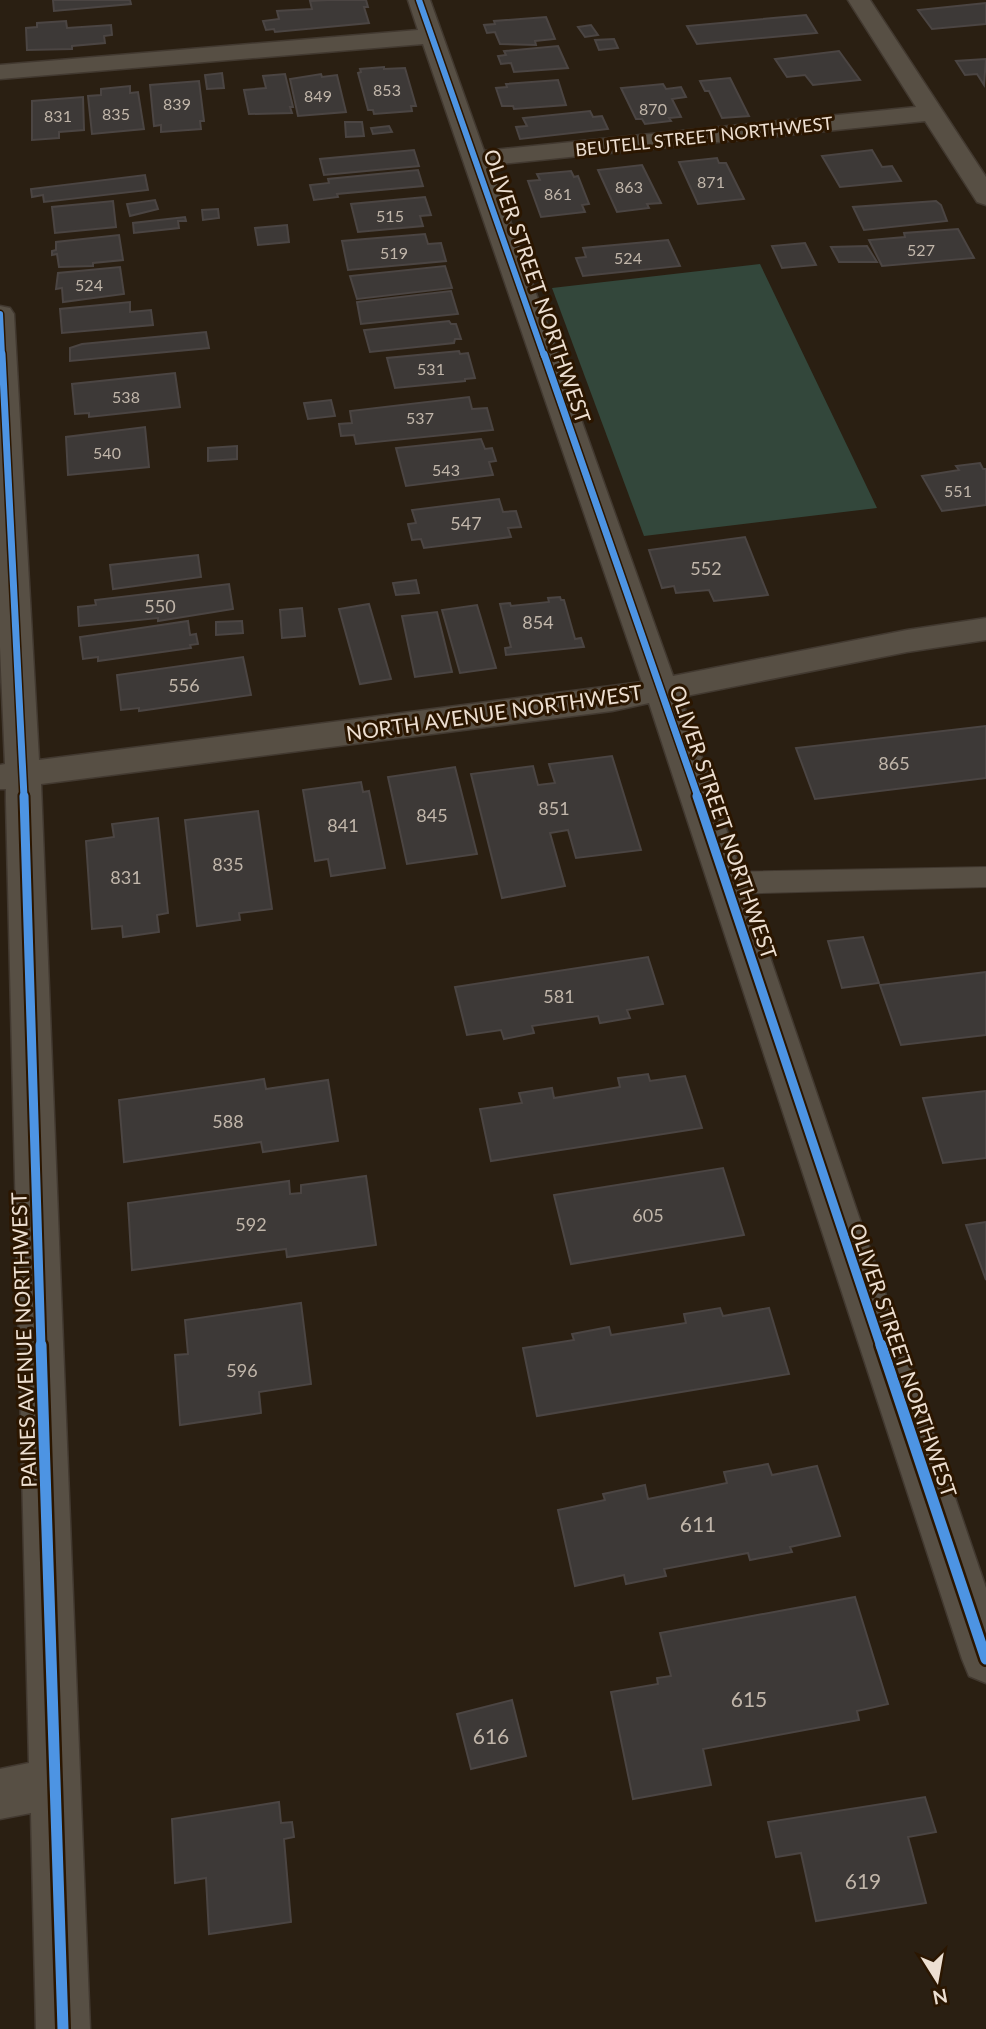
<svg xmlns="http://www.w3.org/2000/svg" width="986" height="2029" font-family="Lato,sans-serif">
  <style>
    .green { fill: #33473b }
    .building { fill: #3d3937; stroke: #4b4543; stroke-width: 2 }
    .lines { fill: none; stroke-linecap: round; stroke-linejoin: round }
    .service-casing { stroke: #423930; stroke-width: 2 }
    .minor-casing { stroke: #423930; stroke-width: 3 }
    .service { fill: #574f44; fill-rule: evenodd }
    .minor { fill: #574f44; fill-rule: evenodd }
    .cycleway-far3-casing { stroke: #2b1600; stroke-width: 9 }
    .cycleway-far2-casing { stroke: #2b1600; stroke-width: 10 }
    .cycleway-far1-casing { stroke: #2b1600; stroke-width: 13 }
    .cycleway-casing { stroke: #2b1600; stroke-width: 16 }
    .cycleway-far3 { stroke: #4d94e3; stroke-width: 6 }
    .cycleway-far2 { stroke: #4d94e3; stroke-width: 7 }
    .cycleway-far1 { stroke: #4d94e3; stroke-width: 9 }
    .cycleway { stroke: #4d94e3; stroke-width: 11 }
    .labels { text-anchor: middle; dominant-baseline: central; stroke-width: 6; stroke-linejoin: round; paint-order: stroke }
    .far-number-label { font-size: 16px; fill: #c1b6aa }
    .far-street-label { font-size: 18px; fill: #eddfd1; stroke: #2b1600 }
    .number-label { font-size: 18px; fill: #c1b6aa }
    .street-label { font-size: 21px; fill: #eddfd1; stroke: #2b1600 }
    .near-number-label { font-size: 21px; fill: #c1b6aa }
  </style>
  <rect width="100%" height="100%" fill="#2a1f12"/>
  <path class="green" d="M760 264 877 508 644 536 552 288Z"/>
  <g class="building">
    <path d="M53 0H130L131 4 54 11Z"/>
    <path d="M328 0H366L368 7H364L369 23 275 32 274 29 266 30 263 21 279 19 277 11 312 9 310 1Z"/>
    <path d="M986 3V24L932 29 918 10Z"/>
    <path d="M806 15 817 33 697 44 687 26Z"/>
    <path d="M546 17 555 39 535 41 536 45 500 44 495 32 487 33 484 25 495 24 494 21Z"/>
    <path d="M66 21 67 28 111 25 112 35 104 36 105 43 72 46V49L27 50 26 28 37 27V23Z"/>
    <path d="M591 25 598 35 585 37 578 27Z"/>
    <path d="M614 39 618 48 599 50 595 40Z"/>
    <path d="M558 46 568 68 514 72 511 63 501 64 498 56 506 55 504 51Z"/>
    <path d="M839 51 860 80 813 85 805 75 787 77 775 59Z"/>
    <path d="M986 59 984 85 977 74 965 75 956 61Z"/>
    <path d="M384 67V69L405 68 416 106H411L412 111 374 114 373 110H368L358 73 361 72 360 69Z"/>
    <path d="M222 73 224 88 207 89 205 75Z"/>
    <path d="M285 74 293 107H290L292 113 249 114 244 90 266 88 263 76Z"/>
    <path d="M321 74 322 77 337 75 346 112 298 116 290 79Z"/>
    <path d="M730 78 749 116 722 118 709 91H705L700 81Z"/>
    <path d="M558 80 566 105 514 109 513 106H502L496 88 507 87 506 84Z"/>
    <path d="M199 81 204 121H200L201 129 161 132V125L154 126 150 85Z"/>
    <path d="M663 84 666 89 681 87 686 97 672 99 681 117 669 118 671 121 645 124 642 119H636L621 88Z"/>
    <path d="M130 86V93L138 92 144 129 92 134 88 96 101 95V89Z"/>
    <path d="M83 97 84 130 59 132V138L32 140V101Z"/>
    <path d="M590 111 593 117 602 116 608 129 520 139 516 127 527 126 523 118Z"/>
    <path d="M345 122H362L364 136 346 137Z"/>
    <path d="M389 126 392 132 373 134 371 128Z"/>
    <path d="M414 150 419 166 324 175 320 159Z"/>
    <path d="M872 150 882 167 892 166 901 181 840 187 822 156Z"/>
    <path d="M717 158 719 163H726L744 199 698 204 679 162Z"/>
    <path d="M642 165 661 203 647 204 649 208 617 212 598 170Z"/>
    <path d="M418 170 423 186 337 194 338 197 314 200 310 185 329 183 328 179Z"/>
    <path d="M571 171 574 177 578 176 589 204 582 205 585 212 541 217 528 181 540 180 537 174Z"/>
    <path d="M145 175 148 190 44 202 43 195 32 197 31 189Z"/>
    <path d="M425 197 431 215 420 216 423 226 358 232 351 204Z"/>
    <path d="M155 200 158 209 130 216 127 204Z"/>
    <path d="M113 201 116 227 55 233 52 207Z"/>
    <path d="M936 201 941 205 947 221 864 230 853 207Z"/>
    <path d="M218 209 219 218 203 220 202 210Z"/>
    <path d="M185 217 186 221H178L179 228 134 233 133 223Z"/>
    <path d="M287 225 289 242 258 245 255 228Z"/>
    <path d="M958 229 974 258 882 266 869 240 905 237 904 233Z"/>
    <path d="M425 234 428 244 441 243 446 261 348 270 342 241Z"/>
    <path d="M119 235 123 260 93 263V266L59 267 57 254 52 255V251L56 250V242Z"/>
    <path d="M668 240 680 266 583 276 576 258 586 257 583 248Z"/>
    <path d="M805 243 816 265 782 268 772 246Z"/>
    <path d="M867 246 877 262H839L831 247Z"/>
    <path d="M445 266 452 288 357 299 350 276Z"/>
    <path d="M120 267 124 294 63 302 62 288 56 289 58 273Z"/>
    <path d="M451 291 458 314 361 324 357 302Z"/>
    <path d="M130 302V312L151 310 153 325 62 333 60 309Z"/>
    <path d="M449 321 451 324H456L461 339H455L454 343 370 352 364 330Z"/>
    <path d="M206 332 209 348 70 361V348L82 344Z"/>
    <path d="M459 351 460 354 468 353 475 378 465 379V381L395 388 387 358Z"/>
    <path d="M175 373 180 407 89 417V413L75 414 72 384Z"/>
    <path d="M469 397 472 409 487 408 493 430 356 444 354 435 341 436 339 424 352 423 350 411Z"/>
    <path d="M331 400 335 416 308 419 304 403Z"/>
    <path d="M145 427 149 467 68 475 66 437Z"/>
    <path d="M481 439 485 449 492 448 496 461 489 462 493 475 406 486 396 448Z"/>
    <path d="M237 446V459L208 461V448Z"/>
    <path d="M980 463 983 469H986V505L942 511 922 476 959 470 956 466Z"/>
    <path d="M499 499 503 512 516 511 521 527 508 528 511 537 424 548 421 539 412 540 408 524 416 523 412 510Z"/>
    <path d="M745 537 768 595 714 601 709 590 676 593 674 586 662 588 649 550Z"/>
    <path d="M198 555 201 577 113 589 110 565Z"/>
    <path d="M416 580 419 593 396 595 393 583Z"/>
    <path d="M229 584 233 609 158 621V618L79 626 78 607 96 605 95 600Z"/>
    <path d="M560 597 561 600H564L575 639 581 638 584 647 506 655 505 648 511 647 500 604 510 603 511 606 549 602 548 598Z"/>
    <path d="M369 604 391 679 360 684 339 609Z"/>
    <path d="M477 605 496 668 460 673 442 610Z"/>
    <path d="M302 608 305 636 282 638 280 610Z"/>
    <path d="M437 612 452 672 415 677 402 616Z"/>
    <path d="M188 621 190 635 196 634 198 644 190 645 191 648 98 661V657L83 659 80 637Z"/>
    <path d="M242 621 243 633 216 635V622Z"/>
    <path d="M243 657 251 695 139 711V708L121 710 117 675Z"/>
    <path d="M986 726V778L815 799 796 748Z"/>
    <path d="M612 756 641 850 576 858 568 830 550 833 565 886 502 898 471 774 533 766 538 785 555 783 549 764Z"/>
    <path d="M455 767 477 854 407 864 388 777Z"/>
    <path d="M361 782 363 792 369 791 385 868 331 876 328 859 315 861 303 790Z"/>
    <path d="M258 811 272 909 239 913 240 920 197 926 185 820Z"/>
    <path d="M158 818 168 913 157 915 159 932 123 937 122 926 92 929 86 841 114 837 112 824Z"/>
    <path d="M863 937 879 983 842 988 828 941Z"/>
    <path d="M648 957 663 1004 627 1010 630 1018 600 1023 598 1016 532 1026 534 1033 504 1039 501 1030 467 1035 455 987Z"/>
    <path d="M986 972V1035L901 1045 880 985Z"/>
    <path d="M648 1074 650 1081 685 1076 702 1128 491 1161 480 1109 522 1103 519 1093 552 1088 554 1098 620 1087 618 1078Z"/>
    <path d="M264 1079 266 1089 328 1080 338 1141 263 1152 261 1142 124 1162 119 1100Z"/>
    <path d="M986 1091V1158L943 1163 923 1098Z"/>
    <path d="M723 1168 744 1235 571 1264 554 1195Z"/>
    <path d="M366 1176 376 1245 287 1257 286 1249 132 1270 128 1203 289 1181 290 1194 301 1193V1185Z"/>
    <path d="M986 1222V1280L966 1225Z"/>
    <path d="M301 1303 311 1384 259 1392 261 1413 180 1425 175 1355 188 1354 185 1320Z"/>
    <path d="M720 1308 723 1316 769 1308 789 1374 537 1416 523 1348 574 1340 572 1334 609 1327 611 1335 686 1323 684 1314Z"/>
    <path d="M768 1464 772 1475 817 1466 840 1536 790 1547 792 1552 750 1560 748 1553 664 1569 666 1576 626 1584 624 1575 575 1586 558 1510 605 1500 603 1494 645 1485 648 1499 727 1483 724 1472Z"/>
    <path d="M855 1597 888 1704 857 1711 859 1720 703 1749 711 1785 633 1799 611 1692 658 1684 657 1678 671 1676 660 1633Z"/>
    <path d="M512 1700 526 1756 471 1769 457 1714Z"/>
    <path d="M925 1797 936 1832 908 1837 926 1903 816 1921 801 1853 776 1857 768 1822Z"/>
    <path d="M279 1802 281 1823 292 1822 294 1837 284 1839 291 1922 209 1934 206 1878 175 1883 172 1819Z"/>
  </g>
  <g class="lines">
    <g class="service-casing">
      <path id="service" d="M986 867V887L726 894 716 890 712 883 716 876 726 872Z"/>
    </g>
    <g class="minor-casing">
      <path id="minor" d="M408 0H430L484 151 916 107 848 0H870L986 177V205L977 202 925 121 490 165 673 676 907 630 986 618V640L907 652 681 697 986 1588V1683L969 1676 962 1659 649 703 612 711 41 784 90 2029H36L31 1813 0 1819V1769L29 1763 6 802V789H0V765L5 764 0 647V306L10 308 14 314 39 760 642 682 423 44 0 79V65L418 30Z"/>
    </g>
    <use href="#service" class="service"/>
    <use href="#minor" class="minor"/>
    <g class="cycleway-far3-casing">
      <g id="cycleway-far3">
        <path d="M419 0 544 356"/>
        <path d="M0 314 2 356"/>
      </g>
    </g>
    <g class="cycleway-far2-casing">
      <g id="cycleway-far2">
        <path d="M2 354 24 797"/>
        <path d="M544 354 698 797"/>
      </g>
    </g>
    <g class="cycleway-far1-casing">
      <g id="cycleway-far1">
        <path d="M24 796 41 1347"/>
        <path d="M697 796 881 1347"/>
      </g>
    </g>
    <g class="cycleway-casing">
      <g id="cycleway">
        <path d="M41 1345 63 2029"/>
        <path d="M881 1345 986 1659"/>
      </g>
    </g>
    <use href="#cycleway-far3" class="cycleway-far3"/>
    <use href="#cycleway-far2" class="cycleway-far2"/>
    <use href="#cycleway-far1" class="cycleway-far1"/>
    <use href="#cycleway" class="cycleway"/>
  </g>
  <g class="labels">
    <g class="far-number-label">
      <text x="387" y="89">853</text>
      <text x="318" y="95">849</text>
      <text x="177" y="103">839</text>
      <text x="653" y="108">870</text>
      <text x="116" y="113">835</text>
      <text x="58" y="115">831</text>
      <text x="711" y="181">871</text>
      <text x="629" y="186">863</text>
      <text x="558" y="193">861</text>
      <text x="390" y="215">515</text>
      <text x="921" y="249">527</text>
      <text x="394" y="252">519</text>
      <text x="628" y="257">524</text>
      <text x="89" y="284">524</text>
      <text x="431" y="368">531</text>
      <text x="126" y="396">538</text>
      <text x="420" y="417">537</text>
      <text x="107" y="452">540</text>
      <text x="446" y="469">543</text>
      <text x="958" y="490">551</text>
    </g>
    <g class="far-street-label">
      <text transform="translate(704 136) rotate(-6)">BEUTELL STREET NORTHWEST</text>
    </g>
    <g class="number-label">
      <text x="466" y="523">547</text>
      <text x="706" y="568">552</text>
      <text x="160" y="606">550</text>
      <text x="538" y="622">854</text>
      <text x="184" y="685">556</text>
      <text x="894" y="763">865</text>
      <text x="554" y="808">851</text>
      <text x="432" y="815">845</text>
      <text x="343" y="825">841</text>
      <text x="228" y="864">835</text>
      <text x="126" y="877">831</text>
      <text x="559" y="996">581</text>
      <text x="228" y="1121">588</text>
      <text x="648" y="1215">605</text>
      <text x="251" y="1224">592</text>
      <text x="242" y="1370">596</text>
    </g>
    <g class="street-label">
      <text transform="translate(538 286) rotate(71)">OLIVER STREET NORTHWEST</text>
      <text transform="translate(494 712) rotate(-8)">NORTH AVENUE NORTHWEST</text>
      <text transform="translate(724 822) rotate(71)">OLIVER STREET NORTHWEST</text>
      <text transform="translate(23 1340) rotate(-92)">PAINES AVENUE NORTHWEST</text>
      <text transform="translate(904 1360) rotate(71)">OLIVER STREET NORTHWEST</text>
    </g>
    <g class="near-number-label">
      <text x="698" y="1523">611</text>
      <text x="749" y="1698">615</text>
      <text x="491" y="1735">616</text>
      <text x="863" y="1880">619</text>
    </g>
  </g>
  <g transform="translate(937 1980) rotate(169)" stroke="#2b1600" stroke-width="5" paint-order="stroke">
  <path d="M0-5L12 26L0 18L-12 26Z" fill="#eddfd1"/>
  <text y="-10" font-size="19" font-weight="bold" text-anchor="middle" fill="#eddfd1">N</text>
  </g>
</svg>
